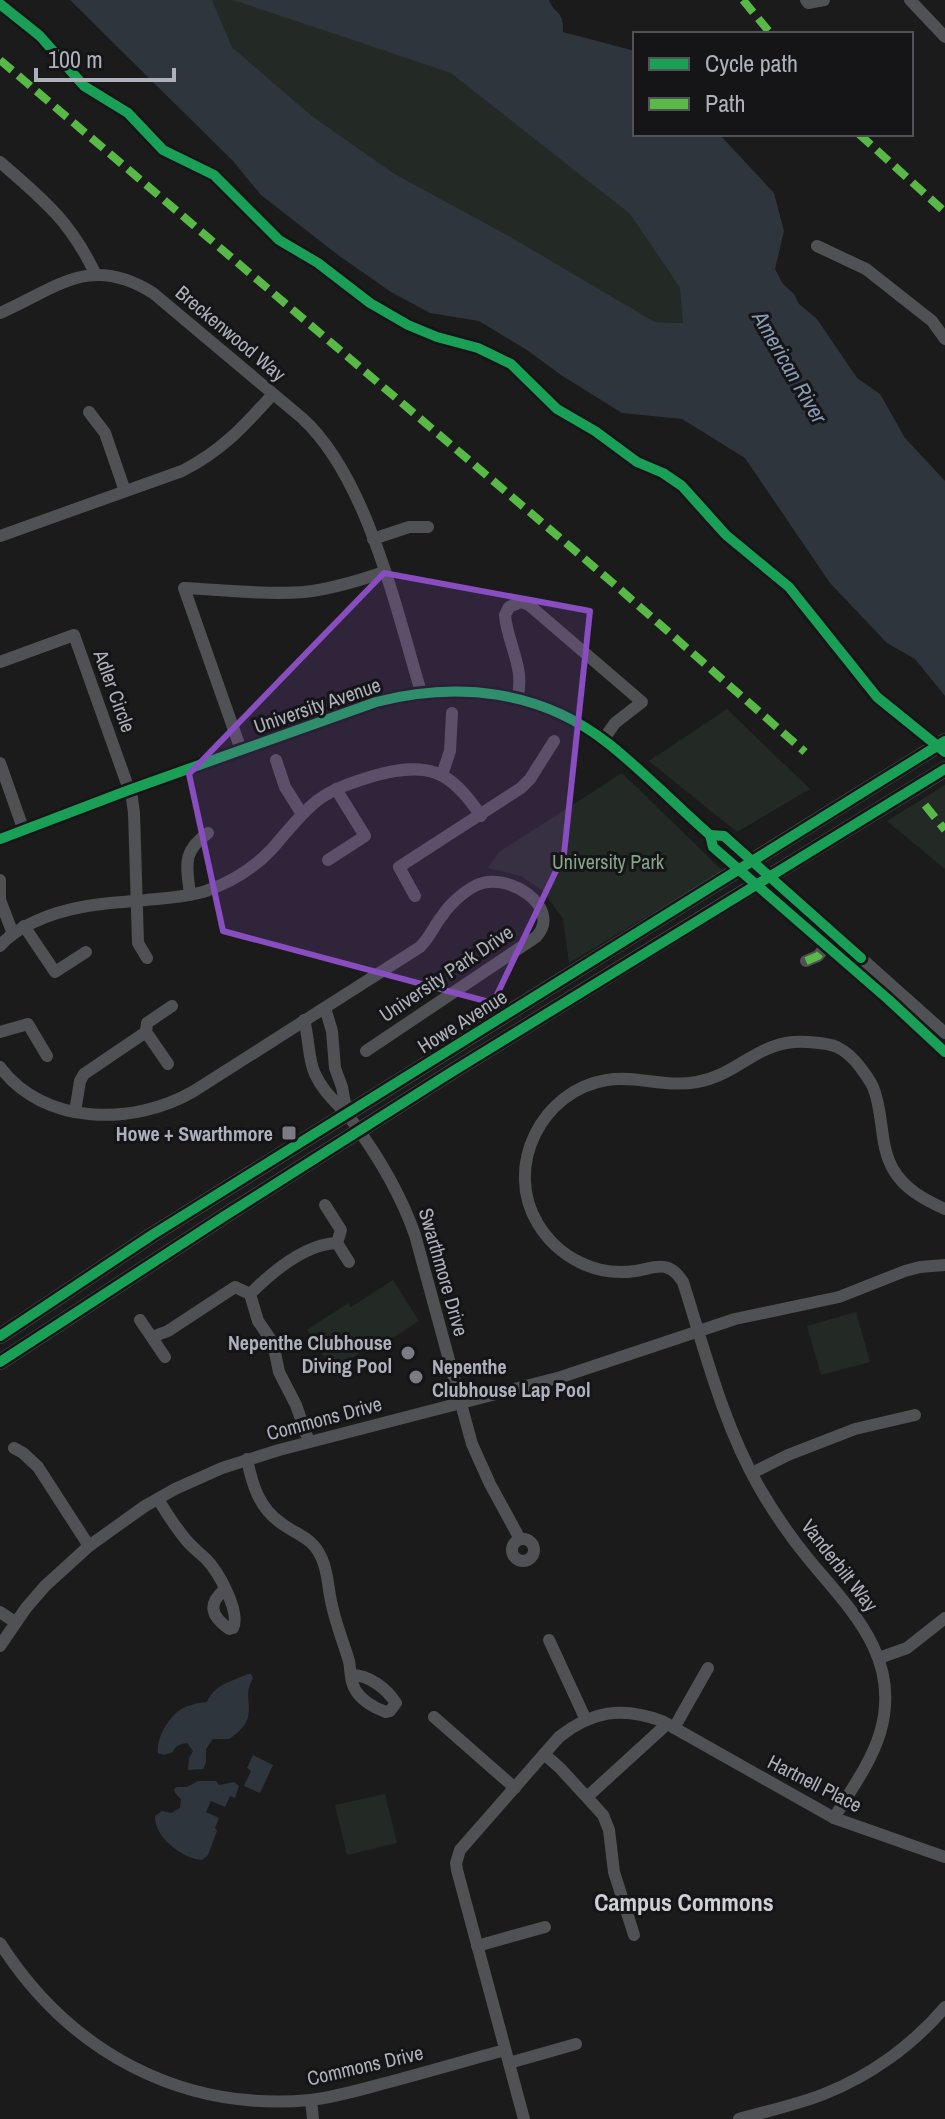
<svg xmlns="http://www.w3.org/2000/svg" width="945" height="2119" font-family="'Archivo Narrow',sans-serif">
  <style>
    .green { fill: #232a25 }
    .water { fill: #2f353d }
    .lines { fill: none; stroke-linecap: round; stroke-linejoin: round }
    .minor { stroke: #505154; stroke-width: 12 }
    .major { stroke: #4d4d50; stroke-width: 16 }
    .major-bridge { stroke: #4d4d50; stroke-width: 16 }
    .quiet { stroke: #58b947; stroke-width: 8; stroke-dasharray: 16 8; stroke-linecap: butt }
    .cycleway-casing { stroke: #151517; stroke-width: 15 }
    .cycleway { stroke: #1a9f57; stroke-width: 10 }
    .marked { fill: #884dbe; fill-opacity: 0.2; stroke: #884dbe; stroke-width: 6; stroke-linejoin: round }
    .poi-dot { fill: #7b7c83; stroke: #151517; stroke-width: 3 }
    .labels { text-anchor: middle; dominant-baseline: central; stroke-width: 6; stroke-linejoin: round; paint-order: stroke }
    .street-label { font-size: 20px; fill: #aeb1bb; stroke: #151517 }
    .park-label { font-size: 20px; fill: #86a48b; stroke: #151517 }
    .poi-label { font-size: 20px; font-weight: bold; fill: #aeb1bb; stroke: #151517; text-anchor: end }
    .water-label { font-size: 22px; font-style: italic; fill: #889bb3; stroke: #151517 }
    .quarter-label { font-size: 24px; font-weight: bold; fill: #cfd0d7; stroke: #151517 }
  </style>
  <rect width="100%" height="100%" fill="#1b1b1b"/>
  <g class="green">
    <path d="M212 0H233L451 72 630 214 680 288 684 323 655 322 509 236 395 174 312 116 232 47Z"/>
    <path d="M727 709 810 789 737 832 649 761Z"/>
    <path d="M622 773 723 871 569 963 563 919 543 891 521 876 488 868 499 852Z"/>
    <path d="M945 785V869L887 821Z"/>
    <path d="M393 1280 419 1321 377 1348 374 1344 333 1371 307 1330 348 1303 351 1307Z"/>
    <path d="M856 1312 870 1362 821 1375 807 1326Z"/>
    <path d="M385 1794 397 1843 347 1855 335 1805Z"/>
  </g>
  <g class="water">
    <path d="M70 0H212L232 47 312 116 395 174 509 236 655 322 683 323 680 288 630 214 451 73 233 0H549C555 16 564 9 563 32L635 51V134H719L774 193 784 231 775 269 783 284 794 294 799 304 817 319 857 378 880 394 905 438 945 481V696L915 659 887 643 830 583 745 458 682 419 622 413 561 375 527 350 479 321 430 313 391 292 338 255 261 195 233 161Z"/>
    <path d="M248 1674H251L253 1678C239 1701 264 1716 229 1739H213L206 1749V1763L203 1769 188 1770 189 1758 193 1751 187 1743C181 1744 175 1745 173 1752L164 1755 158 1753C156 1740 166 1722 176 1713 185 1705 197 1703 207 1702 215 1684 230 1682 248 1674Z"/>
    <path d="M253 1755 273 1765 260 1793 244 1786 251 1771 247 1768Z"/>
    <path d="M198 1781H216L219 1785 234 1782 239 1786 235 1798 230 1796 225 1807 211 1801 206 1812 219 1818 215 1828 217 1831 208 1855 202 1860C183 1859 154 1837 155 1816L162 1811 171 1813 180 1808 181 1799 175 1793 174 1789 177 1787H187Z"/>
  </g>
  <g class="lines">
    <g class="minor">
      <path d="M806 0 808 3 824 0"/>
      <path d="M910 0 945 37"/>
      <path d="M0 162C45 201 70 221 96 275"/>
      <path d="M817 246 866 269 932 321 945 339"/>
      <path d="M0 313C57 288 90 253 153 293L302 418C367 477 396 609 421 692"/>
      <path d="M89 412 105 433 125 491"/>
      <path d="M0 536 182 471C222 451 244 426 273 394"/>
      <path d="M373 539 409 527H428"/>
      <path d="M0 662 74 635 132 798 134 813 138 943 147 958"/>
      <path d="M517 698C526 669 507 643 505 615L509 607 521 602 529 605 642 702 615 723 603 740"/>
      <path d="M241 750 184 588C224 590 265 595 304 592 332 589 358 581 384 572"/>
      <path d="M276 760 285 787 302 814"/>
      <path d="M0 763 24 831"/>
      <path d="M442 775 450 751 452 713"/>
      <path d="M710 835 724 836 945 1033"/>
      <path d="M0 839 129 790 376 702C458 681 541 690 609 744 644 772 676 805 710 835L713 847 889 1000 945 1052"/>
      <path d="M328 860 365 836 336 789"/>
      <path d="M0 880V900L13 934"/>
      <path d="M190 895C187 866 181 852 208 833"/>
      <path d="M415 896 399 867 521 788 530 779 554 741"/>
      <path d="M24 926 55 972 86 952"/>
      <path d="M0 946C9 935 21 928 34 922 70 905 107 903 146 900 166 898 187 897 206 891 231 882 254 868 272 849 287 832 300 814 318 800 334 788 354 782 373 776 427 761 450 769 481 816"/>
      <path d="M806 961 818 956 826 946"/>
      <path d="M325 1008 332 1031 335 1068 342 1087 347 1114"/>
      <path d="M304 1020C309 1037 308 1060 315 1074 324 1094 340 1105 353 1122 378 1156 401 1195 415 1235L472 1444 490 1484 520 1539"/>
      <path d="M0 1032 28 1024 47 1056"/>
      <path d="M168 1064 146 1032 147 1023 172 1006"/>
      <path d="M0 1067C44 1126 134 1126 194 1091L420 947C431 936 433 927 442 916 449 905 463 892 475 886 507 869 564 908 536 937L366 1051"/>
      <path d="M75 1112 80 1081 84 1074 146 1032"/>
      <path d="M325 1205 341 1230 337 1243"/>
      <path d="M140 1320 165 1357"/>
      <path d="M152 1337 168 1331 235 1287 250 1294"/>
      <path d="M309 1442 296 1405 279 1372 273 1343 258 1321 250 1294C272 1272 305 1244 337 1243L349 1262"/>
      <path d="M14 1448 23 1453 38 1467 89 1546"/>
      <path d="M247 1459C252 1484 259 1508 281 1523 298 1536 313 1537 322 1559 328 1572 328 1588 331 1601 335 1622 343 1641 349 1661 351 1672 350 1682 356 1691 363 1702 375 1708 386 1712L390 1711 396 1703C386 1688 369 1675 351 1675"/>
      <path d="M752 1473 788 1455 855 1429 915 1415"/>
      <path d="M158 1499C167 1514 176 1528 187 1541 193 1548 200 1553 206 1559 218 1571 241 1612 233 1628L229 1629C211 1616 207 1604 225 1589"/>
      <circle cx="523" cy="1550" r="11"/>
      <path d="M0 1612 15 1622"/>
      <path d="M549 1640 586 1720"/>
      <path d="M0 1646 26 1608 45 1586 89 1546 145 1506 175 1489 222 1468 279 1450 561 1377 735 1319 839 1297 905 1271 920 1267 945 1265"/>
      <path d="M879 1658 907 1648 945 1618"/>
      <path d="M434 1717 515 1788"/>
      <path d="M674 1728 708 1668"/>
      <path d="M544 1754 560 1768 603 1815 609 1830 614 1872 634 1935"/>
      <path d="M587 1797 667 1724"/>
      <path d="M834 1818C850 1791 871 1763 880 1733 902 1660 853 1612 811 1562 791 1538 774 1513 759 1487 723 1424 705 1351 683 1282 678 1275 674 1269 665 1267 655 1265 645 1270 635 1271 596 1277 558 1257 538 1224 503 1167 542 1090 607 1080 637 1075 665 1088 697 1082 741 1074 759 1038 808 1042 818 1043 828 1043 837 1047 847 1052 854 1059 860 1067 865 1074 870 1080 873 1087 884 1113 879 1145 893 1169 904 1189 925 1200 945 1209"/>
      <path d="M0 1943C69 2051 180 2112 310 2100 338 2097 366 2088 393 2081 431 2071 468 2060 505 2050"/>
      <path d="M477 1946 545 1927"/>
      <path d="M509 2063 576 2044"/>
      <path d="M311 2100 313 2119"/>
      <path d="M524 2119 457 1870 456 1863 460 1850 559 1737C592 1711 622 1706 662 1721L834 1818 945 1857"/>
      <path d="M739 2119C767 2111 796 2105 824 2094 870 2076 913 2045 945 2007"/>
    </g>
    <g class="major">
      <path d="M773 848 945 741"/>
      <path d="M790 864 945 769"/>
      <path d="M0 1336 152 1235 717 883"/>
      <path d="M0 1362 223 1217 450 1073 731 900"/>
    </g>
    <g class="major-bridge">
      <path d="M717 883 773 848"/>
      <path d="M731 900 790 864"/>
    </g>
    <g class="quiet">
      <path d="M743 0 771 34"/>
      <path d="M0 60 614 584 805 752"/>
      <path d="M859 134 945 212"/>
      <path d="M925 805 945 830"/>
      <path d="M806 961 818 956 826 946"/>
    </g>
    <g class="cycleway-casing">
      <g id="cycleway">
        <path d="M0 4 40 36 84 86 128 113 163 150 214 175 279 240 318 263 370 303 408 325 437 337 478 348 511 364 557 409 595 431 637 462 663 473 682 486 726 535 789 587 877 697 945 752"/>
        <path d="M710 835 724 836 861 958"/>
        <path d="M0 839 129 790 376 702C458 681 541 690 609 744 644 772 676 805 710 835L713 847 889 1000 945 1052"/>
        <path d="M0 1336 152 1235 945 741"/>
        <path d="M0 1362 223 1217 450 1073 945 769"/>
      </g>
    </g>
    <use href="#cycleway" class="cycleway"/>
  </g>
  <path class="marked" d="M384 573 590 611 564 854 493 1003 223 931 189 774Z"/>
  <g class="poi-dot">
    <rect x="281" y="1125" width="16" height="16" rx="4"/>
    <circle cx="408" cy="1353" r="8"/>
    <circle cx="416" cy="1377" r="8"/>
  </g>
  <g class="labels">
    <g class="street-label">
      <text transform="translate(231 333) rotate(40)">Breckenwood Way</text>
      <text transform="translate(115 691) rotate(70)">Adler Circle</text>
      <text transform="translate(317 705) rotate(-19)">University Avenue</text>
      <text transform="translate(446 973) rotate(-34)">University Park Drive</text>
      <text transform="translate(462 1021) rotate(-32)">Howe Avenue</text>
      <text transform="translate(444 1272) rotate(74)">Swarthmore Drive</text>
      <text transform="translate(324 1418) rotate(-15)">Commons Drive</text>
      <text transform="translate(840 1565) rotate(52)">Vanderbilt Way</text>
      <text transform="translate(815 1783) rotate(27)">Hartnell Place</text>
      <text transform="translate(365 2065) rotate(-13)">Commons Drive</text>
    </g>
    <g class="park-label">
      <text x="608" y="861">University Park</text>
    </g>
    <g class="poi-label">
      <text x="273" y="1133">Howe + Swarthmore</text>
      <text x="392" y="1342">Nepenthe Clubhouse<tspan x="392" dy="23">Diving Pool</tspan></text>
      <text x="432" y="1366" text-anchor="start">Nepenthe<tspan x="432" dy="23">Clubhouse Lap Pool</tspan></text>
    </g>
    <g class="water-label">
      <text transform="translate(790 367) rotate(60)">American River</text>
    </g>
    <g class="quarter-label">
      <text x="684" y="1902">Campus Commons</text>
    </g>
  </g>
  <rect x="633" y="32" width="280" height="104" fill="#151517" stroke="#525359" stroke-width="2"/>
  <rect x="649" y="58" width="40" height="12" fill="#1a9f57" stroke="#525359" stroke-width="2"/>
  <text x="705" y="72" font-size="24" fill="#aeb1bb">Cycle path</text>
  <rect x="649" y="98" width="40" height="12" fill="#58b947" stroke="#525359" stroke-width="2"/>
  <text x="705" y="112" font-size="24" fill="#aeb1bb">Path</text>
  <path d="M36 68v12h138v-12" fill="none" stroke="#aeb1bb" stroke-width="4"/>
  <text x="48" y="68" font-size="24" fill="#aeb1bb" stroke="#151517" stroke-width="6" paint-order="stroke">100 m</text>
</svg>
